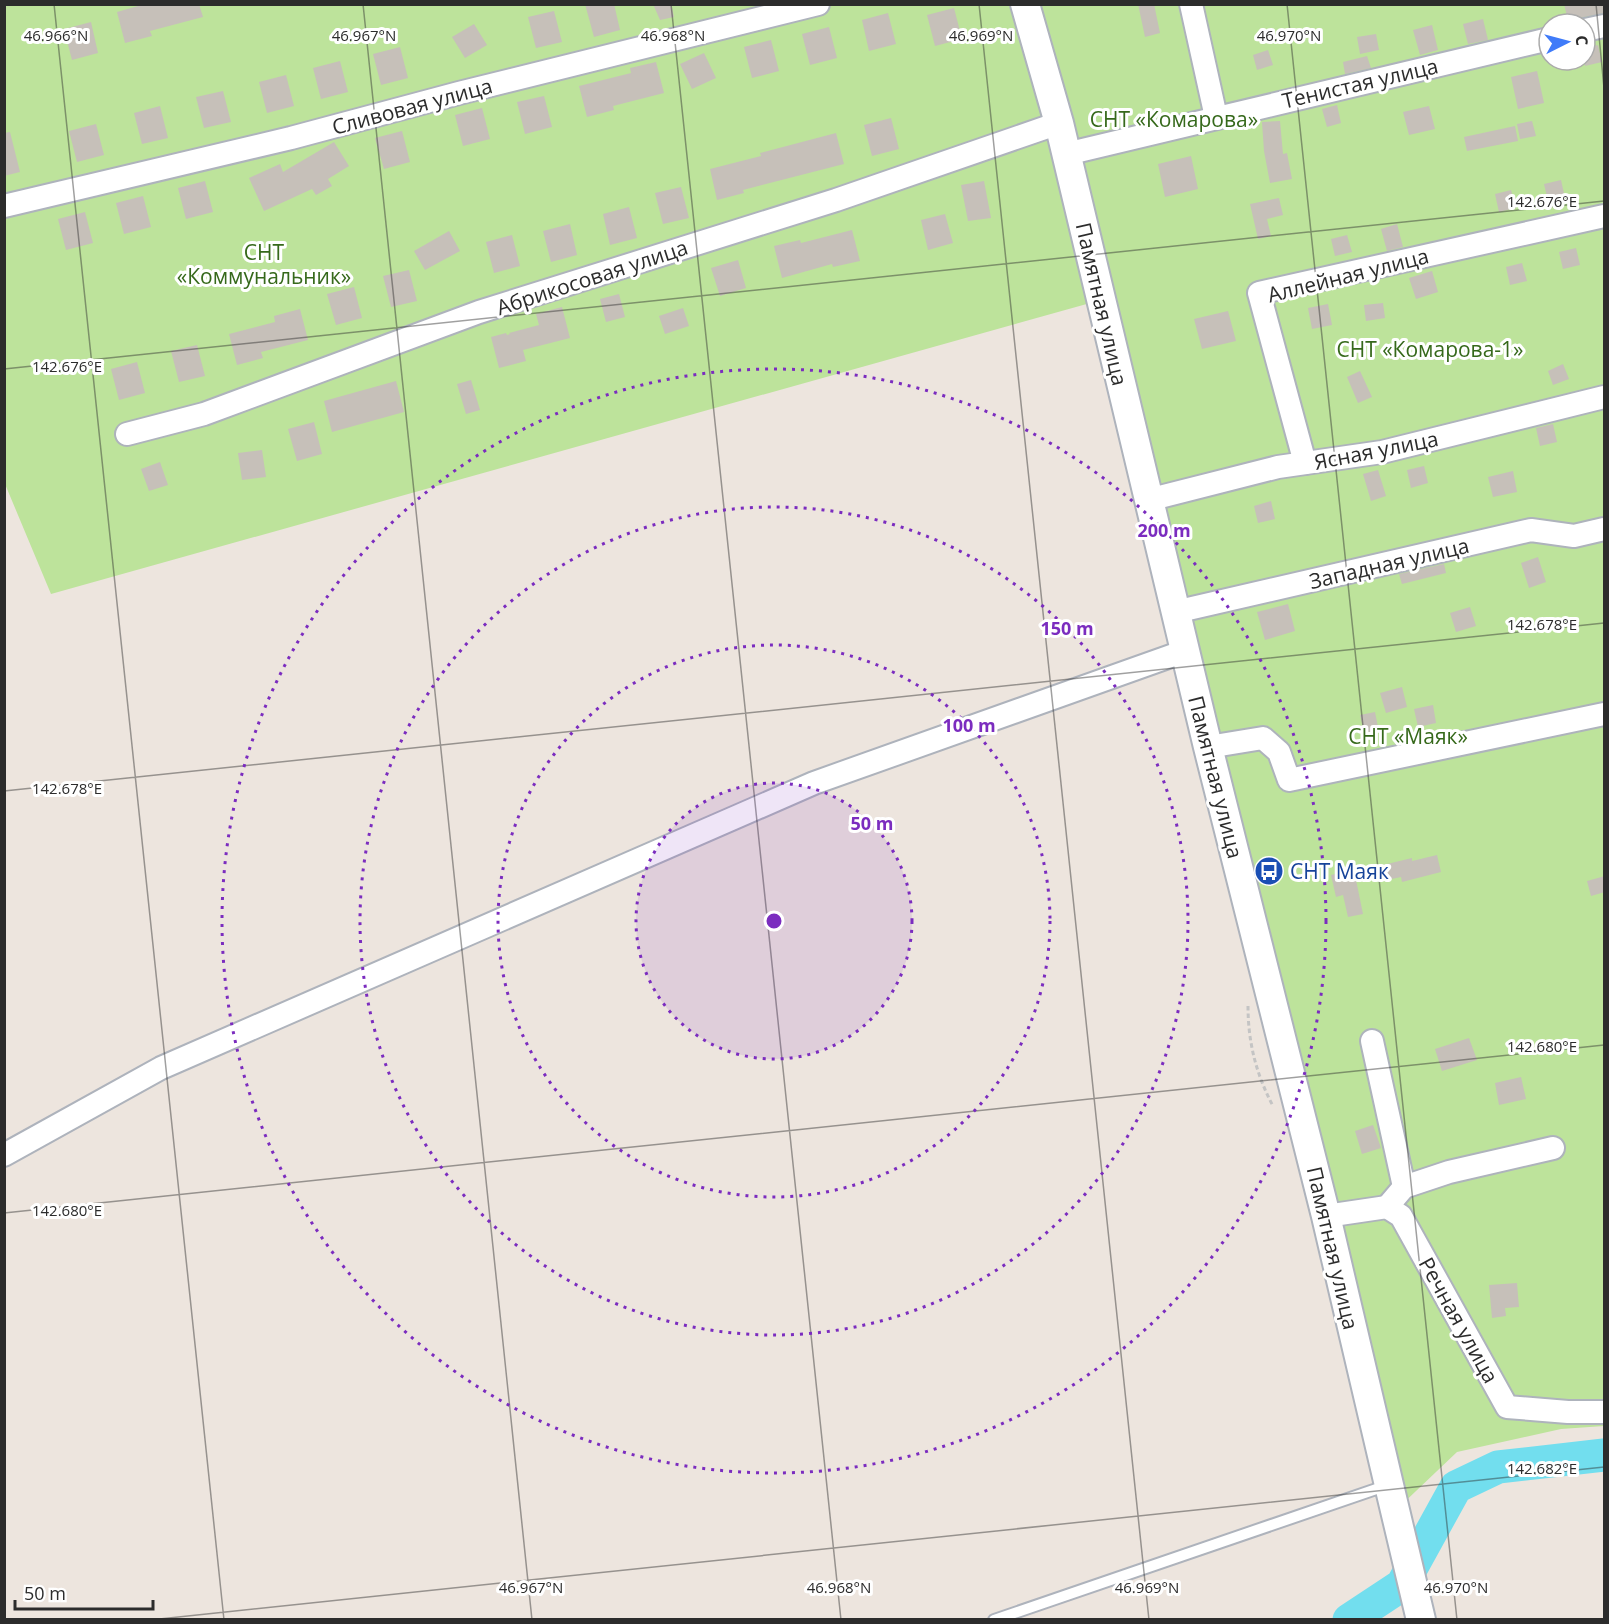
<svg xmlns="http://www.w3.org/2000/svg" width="1609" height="1624" font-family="'Open Sans',sans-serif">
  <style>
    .green { fill: #bde39b; fill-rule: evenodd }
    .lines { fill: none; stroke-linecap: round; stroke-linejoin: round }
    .river { stroke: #72deee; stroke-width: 33 }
    .building { fill: #c6c0b9 }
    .service-casing { stroke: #aeb3bc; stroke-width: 14 }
    .minor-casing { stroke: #aeb3bc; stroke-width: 26 }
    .tertiary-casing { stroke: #aeb3bc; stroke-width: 32 }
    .path { stroke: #c4c4c4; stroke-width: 3; stroke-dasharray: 4.5 3; stroke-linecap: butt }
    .service { stroke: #fff; stroke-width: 10 }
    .minor { stroke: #fff; stroke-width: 22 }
    .tertiary { stroke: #fff; stroke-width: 28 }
    .ticks { fill: none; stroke: #2c2c2c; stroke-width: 1.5; stroke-opacity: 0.45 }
    .ring { fill: none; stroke: #7b2cbf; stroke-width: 3; stroke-dasharray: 3 6 }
    .labels { text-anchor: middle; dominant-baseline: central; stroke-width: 6; stroke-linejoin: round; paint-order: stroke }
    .street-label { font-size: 21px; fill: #2c2c2c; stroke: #fff }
    .park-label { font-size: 21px; fill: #36691b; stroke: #fff }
    .transit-label { font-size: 21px; fill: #164399; stroke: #fff; text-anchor: start }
    .ticks-label { font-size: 15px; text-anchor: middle; fill: #2c2c2c; stroke: #fff; stroke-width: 6; stroke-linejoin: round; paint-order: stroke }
    .centre { fill: #7b2cbf; stroke: #fff; stroke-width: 3 }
    .ring-label { font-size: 18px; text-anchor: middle; font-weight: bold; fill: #7b2cbf; stroke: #fff; stroke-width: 6; stroke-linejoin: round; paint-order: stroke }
  </style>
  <rect width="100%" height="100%" fill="#ede5de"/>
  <path class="green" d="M4 5H1604V1426L1561 1429 1457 1452 1395 1511 1101 300 51 594 5 484ZM1549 24H1585V60H1549Z"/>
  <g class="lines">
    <path class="river" d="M1349 1620 1402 1585 1456 1487 1498 1467 1604 1455"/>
  </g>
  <g class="building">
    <path d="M145 4H199L203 17 150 31 152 36 125 43 117 12Z"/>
    <path d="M585 4H614L620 30 594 37Z"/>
    <path d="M653 4H671L674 17 660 20Z"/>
    <path d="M1138 4H1154L1160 33 1145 37Z"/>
    <path d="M1564 4H1605V13L1568 20Z"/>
    <path d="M954 8 962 39 935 46 927 15Z"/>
    <path d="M554 11 562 42 536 48 528 17Z"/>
    <path d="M888 13 896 44 869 51 862 20Z"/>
    <path d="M1483 19 1488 40 1468 44 1463 24Z"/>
    <path d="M91 22 98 53 72 60 64 29Z"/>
    <path d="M474 24 487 45 465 58 452 37Z"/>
    <path d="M1432 25 1438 50 1420 55 1413 30Z"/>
    <path d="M829 27 837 58 810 65 802 34Z"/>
    <path d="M1376 34 1379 50 1360 54 1357 37Z"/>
    <path d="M771 40 779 71 752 78 744 47Z"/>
    <path d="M1598 45 1602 62 1585 66V48Z"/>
    <path d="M400 47 408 78 381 85 373 54Z"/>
    <path d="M1268 50 1273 65 1257 70 1253 55Z"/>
    <path d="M704 53 716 78 692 89 680 64Z"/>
    <path d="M1367 56 1371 68 1345 74 1343 62Z"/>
    <path d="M340 61 348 92 321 99 313 68Z"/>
    <path d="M656 62 664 93 613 106 614 110 587 117 579 86 631 73 630 68Z"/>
    <path d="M1537 71 1544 103 1518 109 1511 77Z"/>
    <path d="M286 75 294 106 267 113 259 82Z"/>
    <path d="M223 91 231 122 204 128 196 97Z"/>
    <path d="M544 96 552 127 525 134 517 102Z"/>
    <path d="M1337 105 1341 123 1327 127 1322 109Z"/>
    <path d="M160 106 168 138 142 144 134 113Z"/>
    <path d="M1429 106 1435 129 1409 135 1403 112Z"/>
    <path d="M482 108 490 139 463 146 455 115Z"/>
    <path d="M891 118 899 149 872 156 864 125Z"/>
    <path d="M1280 121 1283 154 1287 153 1292 179 1270 183 1264 151 1262 122Z"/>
    <path d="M1532 121 1536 136 1520 139 1517 124Z"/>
    <path d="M96 124 104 155 77 162 69 131Z"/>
    <path d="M1515 126 1518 141 1467 151 1464 137Z"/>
    <path d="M402 131 410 162 384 169 375 138Z"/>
    <path d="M10 132 20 172 4 176V133Z"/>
    <path d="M836 133 844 164 743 190 744 193 717 200 710 169 761 156 760 153Z"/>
    <path d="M334 142 349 166 328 179 332 186 316 195 312 189 264 211 249 178 280 164 283 172Z"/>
    <path d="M1191 156 1198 189 1165 197 1158 164Z"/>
    <path d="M1561 180 1565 198 1548 201 1544 184Z"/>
    <path d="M205 181 213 212 186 219 178 188Z"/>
    <path d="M984 181 991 218 968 221 961 185Z"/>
    <path d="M681 187 689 218 663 224 655 193Z"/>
    <path d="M1511 190 1516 208 1499 212 1495 194Z"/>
    <path d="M143 196 151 227 124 234 116 203Z"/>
    <path d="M1279 198 1283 215 1267 219 1271 236 1258 239 1250 204Z"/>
    <path d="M629 207 637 238 610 245 603 214Z"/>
    <path d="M85 212 93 243 66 250 58 219Z"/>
    <path d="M945 214 953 243 928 250 921 220Z"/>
    <path d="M570 224 577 255 551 262 543 231Z"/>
    <path d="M1397 224 1403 247 1387 251 1381 229Z"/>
    <path d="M852 230 860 261 833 267 832 264 782 278 774 246 800 240 801 243Z"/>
    <path d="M449 231 460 251 425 270 414 251Z"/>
    <path d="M512 235 520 266 494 273 486 242Z"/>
    <path d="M1347 235 1352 252 1335 256 1331 239Z"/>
    <path d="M1576 248 1580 265 1563 269 1559 252Z"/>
    <path d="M738 260 746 288 720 296 711 268Z"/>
    <path d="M1522 263 1527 281 1510 285 1506 267Z"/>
    <path d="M409 270 417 301 391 307 383 276Z"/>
    <path d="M1432 271 1438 292 1416 299 1409 278Z"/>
    <path d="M354 287 362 318 336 325 327 294Z"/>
    <path d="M619 294 625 317 606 322 600 299Z"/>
    <path d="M1383 303 1385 318 1366 321 1364 305Z"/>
    <path d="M1328 304 1332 325 1312 329 1308 308Z"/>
    <path d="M562 307 570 338 523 350 526 361 499 368 491 337 506 333 507 335 510 334 509 333 539 325 536 314Z"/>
    <path d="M683 308 689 326 665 334 659 316Z"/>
    <path d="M300 309 308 340 261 352 263 358 237 365 229 334 275 322 274 316Z"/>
    <path d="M1228 311 1236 341 1202 349 1194 319Z"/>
    <path d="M197 345 205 376 179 382 171 351Z"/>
    <path d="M137 362 145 393 119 400 111 369Z"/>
    <path d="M1563 364 1569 379 1553 385 1548 371Z"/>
    <path d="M1360 371 1372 397 1358 403 1347 377Z"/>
    <path d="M471 380 480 410 466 414 457 384Z"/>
    <path d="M396 381 404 412 332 432 324 401Z"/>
    <path d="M314 422 322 454 297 461 288 429Z"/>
    <path d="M1553 424 1557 442 1540 446 1536 428Z"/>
    <path d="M262 450 266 477 242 480 238 453Z"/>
    <path d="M160 462 168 485 149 491 141 469Z"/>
    <path d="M1424 466 1428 483 1411 488 1407 470Z"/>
    <path d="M1378 470 1386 496 1371 501 1363 474Z"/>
    <path d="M1513 471 1517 492 1493 497 1488 477Z"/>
    <path d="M1271 501 1275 519 1258 523 1254 506Z"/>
    <path d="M1538 557 1546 582 1529 588 1521 563Z"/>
    <path d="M1444 564 1446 573 1402 584 1399 574Z"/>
    <path d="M1288 604 1295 631 1265 640 1257 612Z"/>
    <path d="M1470 607 1476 626 1456 632 1450 613Z"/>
    <path d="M1402 687 1407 707 1386 713 1380 693Z"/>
    <path d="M1433 705 1436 723 1418 727 1414 709Z"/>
    <path d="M1375 712 1379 732 1365 735 1360 715Z"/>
    <path d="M1437 855 1441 872 1402 882 1401 877 1387 880 1383 865 1412 858V861Z"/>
    <path d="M1354 870 1363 914 1348 917 1343 895 1336 897 1331 875Z"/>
    <path d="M1605 876V892L1591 896 1587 881Z"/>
    <path d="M1469 1038 1477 1060 1442 1071 1435 1049Z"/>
    <path d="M1521 1077 1526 1099 1499 1105 1495 1083Z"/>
    <path d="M1373 1125 1381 1148 1362 1154 1355 1131Z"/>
    <path d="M1517 1283 1519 1307 1505 1308 1506 1316 1492 1318 1489 1285Z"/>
  </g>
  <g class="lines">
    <g class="service-casing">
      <path id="service" d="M994 1620 1388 1485"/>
    </g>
    <g class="minor-casing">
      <g id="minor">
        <path d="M1191 4 1216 117"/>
        <path d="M1585 30 1604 26"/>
        <path d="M1066 154 1549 39"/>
        <path d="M4 206 291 138 459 93 818 4"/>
        <path d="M127 434 204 414 479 312 836 200 1059 123"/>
        <path d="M1305 463 1259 293 1604 216"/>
        <path d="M1148 500 1278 467 1382 452 1604 397"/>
        <path d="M1175 612 1531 530 1574 536 1604 529"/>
        <path d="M1208 747 1263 738 1279 752 1289 780 1604 714"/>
        <path d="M1372 1041 1404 1187"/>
        <path d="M4 1155 161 1068 814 783 1185 651"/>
        <path d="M1387 1207 1404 1187 1449 1172 1553 1148"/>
        <path d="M1326 1216 1387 1207 1401 1216 1507 1407 1568 1412H1604"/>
      </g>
    </g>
    <g class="tertiary-casing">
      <path id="tertiary" d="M1025 4 1059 123 1208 747 1326 1216 1389 1485 1421 1620"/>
    </g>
    <path class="path" d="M1248 1006C1248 1042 1256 1074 1273 1106"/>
    <use href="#service" class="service"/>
    <use href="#minor" class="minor"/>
    <use href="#tertiary" class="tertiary"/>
  </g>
  <path class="ticks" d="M54 4 224 1620M363 4 532 1620M671 4 841 1620M979 4 1149 1620M1287 4 1457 1620M1596 4 1604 88M4 369 1604 201M4 791 1604 623M4 1213 1604 1045M150 1620 1604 1467"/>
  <circle cx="774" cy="921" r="138" fill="#7b2cbf" fill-opacity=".12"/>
  <g class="ring">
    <circle cx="774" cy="921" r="138"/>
    <circle cx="774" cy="921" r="276"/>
    <circle cx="774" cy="921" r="414"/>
    <circle cx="774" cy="921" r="552"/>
  </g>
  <defs>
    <g id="bus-disc" transform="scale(1.5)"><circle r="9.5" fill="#1a4fb4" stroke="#fff"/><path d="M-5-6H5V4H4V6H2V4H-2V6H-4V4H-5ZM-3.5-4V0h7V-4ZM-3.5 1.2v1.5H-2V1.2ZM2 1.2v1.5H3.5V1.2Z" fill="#fff"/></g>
  </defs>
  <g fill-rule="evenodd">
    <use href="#bus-disc" x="1269" y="871"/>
  </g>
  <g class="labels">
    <g class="street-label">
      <text transform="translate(1360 83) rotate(-13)">Тенистая улица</text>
      <text transform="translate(412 106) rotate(-15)">Сливовая улица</text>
      <text transform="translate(1348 275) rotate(-14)">Аллейная улица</text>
      <text transform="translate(592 277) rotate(-18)">Абрикосовая улица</text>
      <text transform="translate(1102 304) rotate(77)">Памятная улица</text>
      <text transform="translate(1376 450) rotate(-11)">Ясная улица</text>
      <text transform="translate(1389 563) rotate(-13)">Западная улица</text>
      <text transform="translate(1216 777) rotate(76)">Памятная улица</text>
      <text transform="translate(1333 1248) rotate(77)">Памятная улица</text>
      <text transform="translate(1459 1320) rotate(61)">Речная улица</text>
    </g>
    <g class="park-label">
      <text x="1174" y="119">СНТ «Комарова»</text>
      <text x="264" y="252">СНТ<tspan x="264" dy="24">«Коммунальник»</tspan></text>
      <text x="1430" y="349">СНТ «Комарова-1»</text>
      <text x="1408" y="736">СНТ «Маяк»</text>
    </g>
    <g class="transit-label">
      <text x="1290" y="871">СНТ Маяк</text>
    </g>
  </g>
  <g class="ticks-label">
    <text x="56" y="41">46.966°N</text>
    <text x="364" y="41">46.967°N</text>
    <text x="673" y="41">46.968°N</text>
    <text x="981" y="41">46.969°N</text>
    <text x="1289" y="41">46.970°N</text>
    <text x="1542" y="207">142.676°E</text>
    <text x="67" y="372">142.676°E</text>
    <text x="1542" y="630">142.678°E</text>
    <text x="67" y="794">142.678°E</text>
    <text x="1542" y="1052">142.680°E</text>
    <text x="67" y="1216">142.680°E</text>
    <text x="1542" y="1474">142.682°E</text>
    <text x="531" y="1593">46.967°N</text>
    <text x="839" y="1593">46.968°N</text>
    <text x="1147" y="1593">46.969°N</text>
    <text x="1456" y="1593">46.970°N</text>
  </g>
  <circle cx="774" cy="921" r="9" class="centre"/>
  <g class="ring-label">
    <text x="1164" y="537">200 m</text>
    <text x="1067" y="635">150 m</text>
    <text x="969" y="732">100 m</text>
    <text x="872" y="830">50 m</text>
  </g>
  <rect width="1609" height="1624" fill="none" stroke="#2c2c2c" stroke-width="12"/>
  <g transform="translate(1567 42) rotate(84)"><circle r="28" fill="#ffffff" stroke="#ababab" stroke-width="1.5"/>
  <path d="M0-4.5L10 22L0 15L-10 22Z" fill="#3f7bf9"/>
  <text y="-9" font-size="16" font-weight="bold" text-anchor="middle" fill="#2c2c2c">С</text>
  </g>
  <path d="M15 1600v9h138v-9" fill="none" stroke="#2c2c2c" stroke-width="3"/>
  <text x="24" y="1600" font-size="18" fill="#2c2c2c" stroke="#ffffff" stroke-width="4.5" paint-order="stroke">50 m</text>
</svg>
